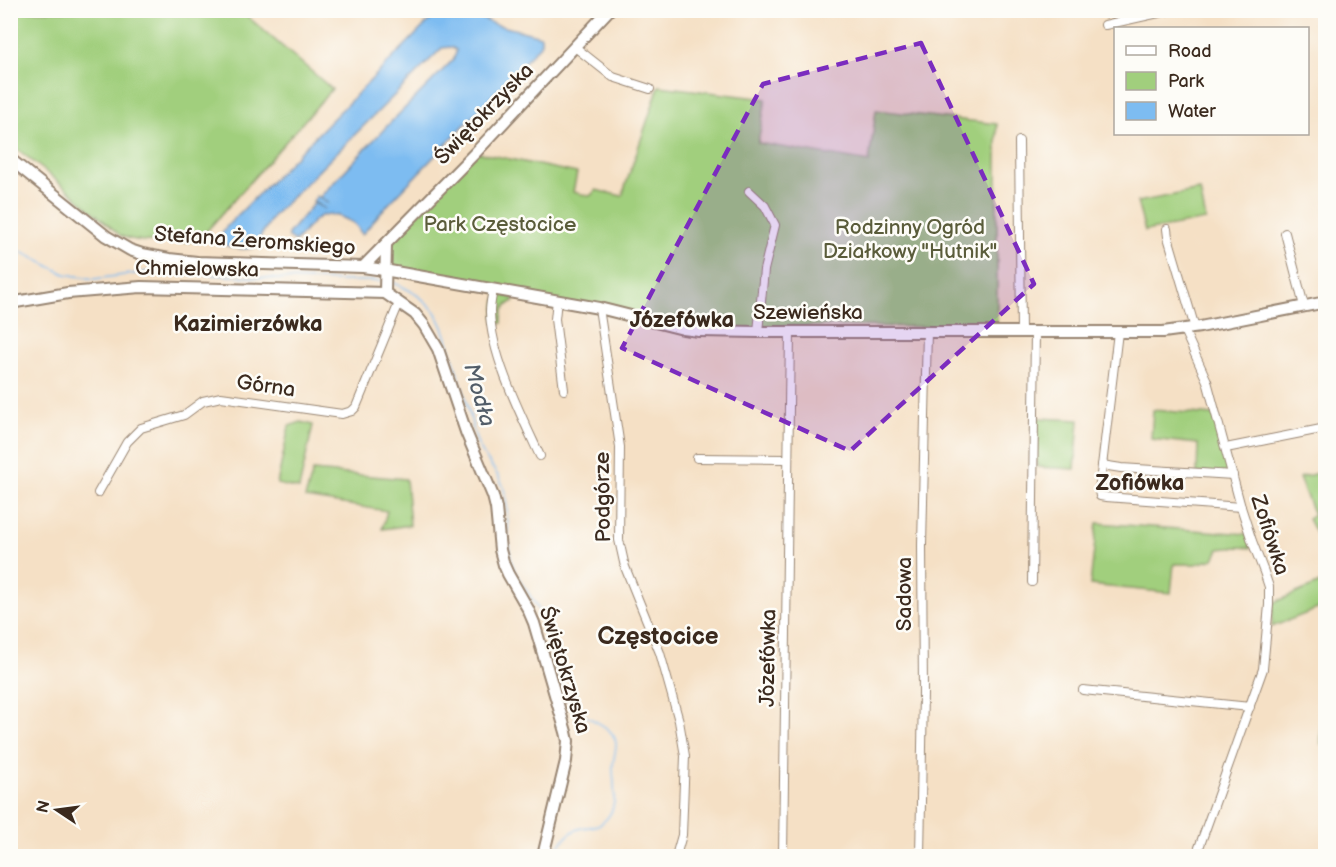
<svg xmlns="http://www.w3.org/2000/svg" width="1336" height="867" font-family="'Balsamiq Sans',sans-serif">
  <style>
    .green { fill: #a1cf7d; stroke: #6e7c4e; stroke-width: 1.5 }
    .water { fill: #7dbcf1; stroke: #5c7388; stroke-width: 1.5 }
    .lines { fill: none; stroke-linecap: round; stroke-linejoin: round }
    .stream { stroke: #7dbcf1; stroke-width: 1.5 }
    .street-casing { stroke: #988572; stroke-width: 10 }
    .secondary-casing { stroke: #988572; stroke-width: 14 }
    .street { stroke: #fff; stroke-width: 8 }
    .secondary { stroke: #fff; stroke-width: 10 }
    .marked { fill: #7b2cbf; fill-opacity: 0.2; stroke: #7b2cbf; stroke-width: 4.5; stroke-dasharray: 12 8; stroke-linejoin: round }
    .labels { text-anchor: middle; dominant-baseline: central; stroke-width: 5; stroke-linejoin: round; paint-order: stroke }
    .street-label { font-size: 21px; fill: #3b2a1e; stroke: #fdfcf7 }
    .park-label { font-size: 21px; fill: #5a5c3a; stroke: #fdfcf7 }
    .neighbourhood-label { font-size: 22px; font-weight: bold; fill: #3b2a1e; stroke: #fdfcf7 }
    .water-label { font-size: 22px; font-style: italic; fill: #525d68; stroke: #fdfcf7 }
    .quarter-label { font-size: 24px; font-weight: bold; fill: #3b2a1e; stroke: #fdfcf7 }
  </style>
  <rect width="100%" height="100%" fill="#fdfcf7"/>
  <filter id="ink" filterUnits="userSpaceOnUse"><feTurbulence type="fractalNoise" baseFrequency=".0167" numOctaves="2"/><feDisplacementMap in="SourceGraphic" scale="12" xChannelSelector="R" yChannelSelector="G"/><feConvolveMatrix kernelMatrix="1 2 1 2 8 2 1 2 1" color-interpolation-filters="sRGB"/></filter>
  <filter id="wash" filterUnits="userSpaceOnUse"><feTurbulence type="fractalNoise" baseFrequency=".008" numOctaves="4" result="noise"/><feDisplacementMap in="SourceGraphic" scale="24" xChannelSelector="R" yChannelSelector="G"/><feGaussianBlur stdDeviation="1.35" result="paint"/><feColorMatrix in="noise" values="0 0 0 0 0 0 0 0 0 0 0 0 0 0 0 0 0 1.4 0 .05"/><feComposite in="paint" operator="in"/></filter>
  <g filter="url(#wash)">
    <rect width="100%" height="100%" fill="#f5e0c5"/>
    <g class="green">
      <path d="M10 11H241L332 89 198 241C177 242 140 244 121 236L66 188 11 144Z"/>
      <path d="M659 86 766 99 758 143 869 162 876 110 997 124V327L761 326 764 270 758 332 699 331 384 270 386 244 476 152 577 173 573 192 590 196 596 190 622 196Z"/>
      <path d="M1200 190 1206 220 1145 231 1137 202Z"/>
      <path d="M497 294 514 298V301C503 307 502 310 502 323H494V317Z"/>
      <path d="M1153 410 1214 415 1230 473H1197L1198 444 1151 439Z"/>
      <path d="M1038 418 1079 420 1075 469 1037 467Z"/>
      <path d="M301 422 313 425 299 489 277 484 289 426Z"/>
      <path d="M313 471 406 479 410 525 382 529 387 511 305 498Z"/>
      <path d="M1325 471H1326L1325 551 1308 519 1314 515 1299 478Z"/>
      <path d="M1097 523 1247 534 1251 548 1238 547 1219 549 1214 559 1196 564H1174L1171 593 1090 585Z"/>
      <path d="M1325 581V606L1272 627 1273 603Z"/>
      <path d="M1322 666H1325V745L1321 744Z"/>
    </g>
    <path class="water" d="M439 11H466L494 24 541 36V44L501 87 381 212 362 235C355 222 354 223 341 217 317 207 310 227 295 242L288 237V234L314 203 325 209 313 201 317 196 329 204 320 197 387 126 453 60 456 53V50L451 47 442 48 274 215 253 248C237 250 209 247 227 226Z"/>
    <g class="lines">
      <g class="stream">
        <path d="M10 246 65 274 94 279 154 271 278 279 347 281H380"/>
        <path d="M391 282C408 288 424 298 435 312 442 322 446 334 449 346 456 366 462 386 468 407 471 418 473 431 477 442 484 461 501 473 505 493 510 517 505 542 513 566 520 586 537 601 544 621 554 649 553 683 573 707 583 719 615 724 616 744 616 753 612 762 613 771 614 788 619 810 603 822 597 828 589 826 582 828 568 831 559 845 554 856"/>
      </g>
    </g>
  </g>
  <g filter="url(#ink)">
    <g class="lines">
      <g class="street-casing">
        <g id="street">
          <path d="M1105 25 1172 10"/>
          <path d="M575 47 613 77 650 89"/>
          <path d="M1019 141 1021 332"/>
          <path d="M749 191 765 206 775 225 764 270 758 332"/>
          <path d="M1167 229 1168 237 1195 328"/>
          <path d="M1285 233 1304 306"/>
          <path d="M493 289C492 296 490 304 490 312 491 356 521 415 540 456"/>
          <path d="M557 300 555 319 564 390"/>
          <path d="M599 308 620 447 619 540 625 567 660 653 679 721 685 756 682 835 676 856"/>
          <path d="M1184 330 1207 381 1241 507 1252 541 1264 572 1269 587V605L1263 669 1196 856"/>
          <path d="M1118 332 1099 491 1100 496 1106 497 1241 507"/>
          <path d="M1226 448 1326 428"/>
          <path d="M697 458 788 459"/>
          <path d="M1102 465 1121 468 1233 475"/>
          <path d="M98 493 127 442 141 428 184 415 203 401 221 397 342 414 352 411 356 407 399 303"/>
          <path d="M1032 582 1035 331"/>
          <path d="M1083 690 1250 707"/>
          <path d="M783 856 790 332"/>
          <path d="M920 856 923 693 922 545 927 331"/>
        </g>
      </g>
      <g class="secondary-casing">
        <g id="secondary">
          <path d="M10 159 106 236 130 250 142 254 169 259 197 262 363 267 384 270 599 308 683 329 699 331 758 332H1163L1200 327 1326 302"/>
          <path d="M363 267 476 152 609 10"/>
          <path d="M385 293 415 314 424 325 438 349 466 432 493 496 496 508 500 550 504 565 508 574 528 609 534 623 566 732 568 741 566 761 543 856"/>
          <path d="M385 293 386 244"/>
          <path d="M10 303 68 293 141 287 385 293"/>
        </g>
      </g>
      <use href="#street" class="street"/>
      <use href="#secondary" class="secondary"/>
    </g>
  </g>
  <path class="marked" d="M921 43 1034 284 850 451 622 348 763 84Z"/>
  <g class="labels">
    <g class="street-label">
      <text transform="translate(484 114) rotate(-46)">Świętokrzyska</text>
      <text transform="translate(255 241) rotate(4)">Stefana Żeromskiego</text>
      <text transform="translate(197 269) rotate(1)">Chmielowska</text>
      <text x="808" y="312">Szewieńska</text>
      <text transform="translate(266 386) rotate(8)">Górna</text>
      <text transform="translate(603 497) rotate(-91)">Podgórze</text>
      <text transform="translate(1270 535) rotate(72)">Zofiówka</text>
      <text transform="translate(904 594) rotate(-90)">Sadowa</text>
      <text transform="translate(768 658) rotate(-89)">Józefówka</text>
      <text transform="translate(565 670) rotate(73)">Świętokrzyska</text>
    </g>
    <g class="park-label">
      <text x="500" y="224">Park Częstocice</text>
      <text x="910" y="227">Rodzinny Ogród<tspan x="910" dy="24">Działkowy "Hutnik"</tspan></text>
    </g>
    <g class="neighbourhood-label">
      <text x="682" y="320">Józefówka</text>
      <text x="248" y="324">Kazimierzówka</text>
      <text x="1140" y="483">Zofiówka</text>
    </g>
    <g class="water-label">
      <text transform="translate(479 395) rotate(74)">Modła</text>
    </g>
    <g class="quarter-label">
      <text x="658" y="636">Częstocice</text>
    </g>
  </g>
  <rect width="1336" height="867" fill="none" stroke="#fdfcf7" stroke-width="36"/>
  <rect x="1114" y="27" width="195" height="108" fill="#fdfcf7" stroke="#afa8a0" stroke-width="1.5"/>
  <rect x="1126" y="46" width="30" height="9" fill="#ffffff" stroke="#afa8a0" stroke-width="1.5"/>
  <text x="1168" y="57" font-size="18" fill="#3b2a1e">Road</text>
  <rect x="1126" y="72" width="30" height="18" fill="#a1cf7d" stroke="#afa8a0" stroke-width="1.5"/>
  <text x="1168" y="87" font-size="18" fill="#3b2a1e">Park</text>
  <rect x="1126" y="102" width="30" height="18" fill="#7dbcf1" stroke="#afa8a0" stroke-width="1.5"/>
  <text x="1168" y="117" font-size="18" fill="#3b2a1e">Water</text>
  <g transform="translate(57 810) rotate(283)" stroke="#fdfcf7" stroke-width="4.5" paint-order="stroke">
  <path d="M0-4.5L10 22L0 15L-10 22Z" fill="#3b2a1e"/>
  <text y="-9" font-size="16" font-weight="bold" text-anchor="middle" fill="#3b2a1e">N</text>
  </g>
</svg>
